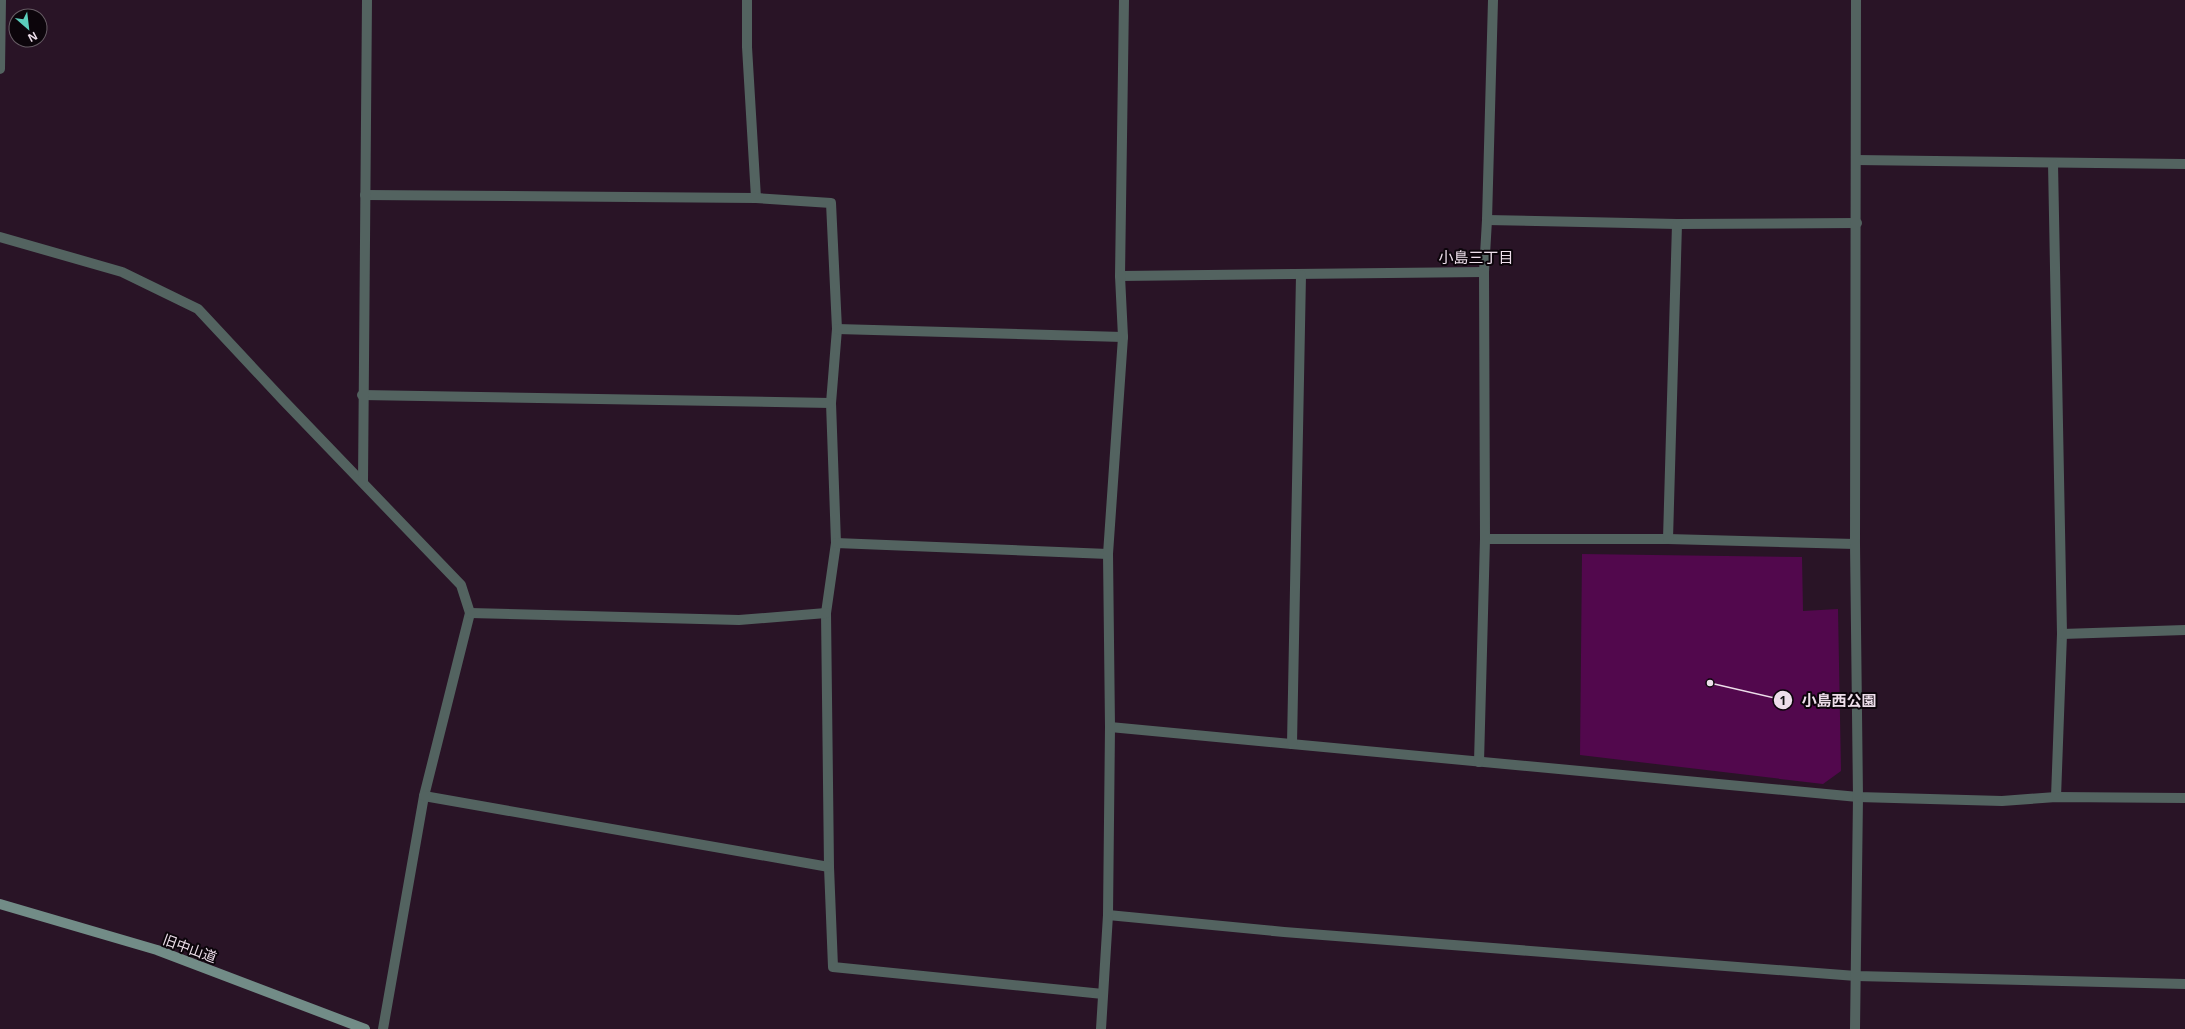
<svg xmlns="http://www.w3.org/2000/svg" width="2185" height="1029" font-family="'Open Sans','Noto Sans JP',sans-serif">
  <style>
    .green { fill: #52084d }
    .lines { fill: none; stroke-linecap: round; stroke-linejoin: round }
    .minor { stroke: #536360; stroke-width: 10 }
    .secondary { stroke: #728c87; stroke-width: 10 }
    .labels { text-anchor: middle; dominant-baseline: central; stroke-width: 4; stroke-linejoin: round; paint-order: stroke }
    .street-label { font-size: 14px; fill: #eddeea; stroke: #0c050b }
    .neighbourhood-label { font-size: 15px; fill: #eddeea; stroke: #0c050b }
    .leader { fill: none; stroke: #eddeea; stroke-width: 1.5 }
    .callout-dot { fill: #eddeea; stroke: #0c050b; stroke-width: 1.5 }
    .mark-label { font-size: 12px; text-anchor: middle; font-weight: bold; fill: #111 }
    .callout-label { font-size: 15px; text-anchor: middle; font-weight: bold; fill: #eddeea; stroke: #0c050b; stroke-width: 4; stroke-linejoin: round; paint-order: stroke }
  </style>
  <rect width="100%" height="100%" fill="#291426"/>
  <path class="green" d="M1582 554 1802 557 1803 611 1838 609 1841 771 1823 784 1580 755Z"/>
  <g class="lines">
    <g class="minor">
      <path d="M747 0V47L756 198"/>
      <path d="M0 69 1 0"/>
      <path d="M1856 160 2185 164"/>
      <path d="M2053 163 2062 634 2056 797"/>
      <path d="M365 195 756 198 831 203 837 329 831 403 836 543 826 613 829 867 833 967 1103 994"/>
      <path d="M1487 220 1677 224 1857 223"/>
      <path d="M0 237 122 272 198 309 283 400 461 585 470 613 424 796 383 1029"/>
      <path d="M1120 276 1484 272"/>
      <path d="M837 329 1123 337"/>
      <path d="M362 395 831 403"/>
      <path d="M363 482 367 0"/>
      <path d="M1485 539H1668L1855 544"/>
      <path d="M1668 539 1677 224"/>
      <path d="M836 543 1108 554"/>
      <path d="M470 613 739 620 826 613"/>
      <path d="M2062 634 2185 630"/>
      <path d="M1110 727 1858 797 2002 801 2056 797 2185 798"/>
      <path d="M1292 744 1301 275"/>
      <path d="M1479 762 1485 539 1484 272 1487 220 1493 0"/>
      <path d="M424 796 829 867"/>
      <path d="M1108 915 1284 932 1856 976 2185 984"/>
      <path d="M1101 1029 1108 915 1110 727 1108 554 1123 337 1120 276 1124 0"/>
      <path d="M1855 1029 1858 797 1855 544 1856 0"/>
    </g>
    <path class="secondary" d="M0 904 157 950 365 1029"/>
  </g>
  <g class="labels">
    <g class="street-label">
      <text transform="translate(190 948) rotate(20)">旧中山道</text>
    </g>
    <g class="neighbourhood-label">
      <text x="1476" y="257">小島三丁目</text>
    </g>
  </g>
  <path class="leader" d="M1710 683L1783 700"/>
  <g class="callout-dot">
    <circle cx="1710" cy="683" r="4"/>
    <circle cx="1783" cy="700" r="10"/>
  </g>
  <g class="mark-label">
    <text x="1783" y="705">1</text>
  </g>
  <g class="callout-label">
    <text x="1839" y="706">小島西公園</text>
  </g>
  <g transform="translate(28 28) rotate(152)"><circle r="19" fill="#0c050b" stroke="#665c64"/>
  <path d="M0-3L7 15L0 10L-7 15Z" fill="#5bcebc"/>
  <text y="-6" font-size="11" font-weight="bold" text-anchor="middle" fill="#eddeea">N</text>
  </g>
</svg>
